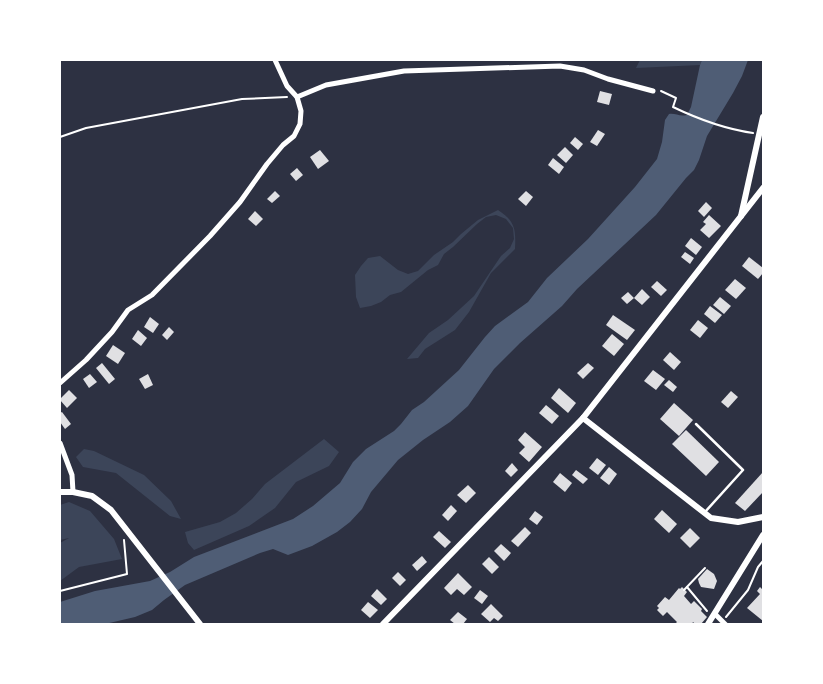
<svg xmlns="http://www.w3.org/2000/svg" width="823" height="684" font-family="Overpass,sans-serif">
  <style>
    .green { fill: #3c4559 }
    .water { fill: #4f5d75 }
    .building { fill: #e0e0e3 }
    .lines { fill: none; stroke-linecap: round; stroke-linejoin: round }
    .path { stroke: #fff; stroke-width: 2 }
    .service { stroke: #fff; stroke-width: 2.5 }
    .minor { stroke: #fff; stroke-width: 5 }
    .tertiary { stroke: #fff; stroke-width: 6 }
  </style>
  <rect width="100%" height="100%" fill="#2d3142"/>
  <g class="green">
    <path d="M640 60H702L700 65 636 68Z"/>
    <path d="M498 210C515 221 516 229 515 249L491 273 469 312 455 330 425 349 418 358 407 359 429 333 448 320 474 296 501 256 510 248 514 239 513 228 506 219 496 215 486 217 477 224 453 247 444 254 438 265 428 270 401 292 390 295 381 302 371 306 360 308 356 297 355 275 361 266 368 258 380 256 398 270 408 274 418 271 434 255 453 242 461 234 478 220Z"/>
    <path d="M324 439 339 452 329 466 296 482 275 508 249 526 194 550 188 543 185 532 220 522 236 513 252 499 265 484Z"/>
    <path d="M84 449 94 451 144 475 171 501 181 519 170 516 116 473 83 467 76 457Z"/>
    <path d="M69 502 90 511 114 539 122 559 79 567 60 581V543L69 538 60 540V505Z"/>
  </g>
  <path class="water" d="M702 60H748L742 76 733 93 707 136 699 160 694 170 686 178 656 215 577 289 562 306 520 343 494 369 468 406 450 422 423 440 398 460 371 492 362 509 350 522 337 532 312 546 288 555 273 549 260 553 185 585 164 600 152 610 135 617 105 624H60V602L95 591 150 581 170 572 194 557 293 519 313 506 340 483 353 462 366 449 394 431 401 424 412 410 424 402 459 370 485 337 495 326 528 302 547 278 588 239 635 187 657 159 662 142 665 120 669 114C676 113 679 117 687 115L691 107 700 65Z"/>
  <g class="building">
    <path d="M600 91 612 94 609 105 597 102Z"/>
    <path d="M598 130 605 134 597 146 590 142Z"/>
    <path d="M575 137 583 144 578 150 570 143Z"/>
    <path d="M565 147 573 155 566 163 557 155Z"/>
    <path d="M320 150 329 161 318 169 310 157Z"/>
    <path d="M553 158 564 167 559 174 548 165Z"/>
    <path d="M297 168 303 175 296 181 290 174Z"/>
    <path d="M275 191 280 196 272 203 267 199Z"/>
    <path d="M526 191 533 197 526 206 518 199Z"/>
    <path d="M706 202 712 208 704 217 698 211Z"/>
    <path d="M255 211 263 219 256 226 248 219Z"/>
    <path d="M709 215 721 226 709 238 700 230 706 224 703 222Z"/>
    <path d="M691 238 702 247 696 255 685 246Z"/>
    <path d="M685 252 694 258 690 264 681 257Z"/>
    <path d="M749 257 763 268V273L758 279 742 266Z"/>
    <path d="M735 279 746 288 736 299 725 290Z"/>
    <path d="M657 281 667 290 661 296 651 287Z"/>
    <path d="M642 289 650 297 642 305 634 298 627 304 621 298 628 292 634 298Z"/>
    <path d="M720 297 731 306 724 314 713 305Z"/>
    <path d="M710 306 722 315 715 323 704 314Z"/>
    <path d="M613 315 635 330 627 340 606 325Z"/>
    <path d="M150 317 159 324 153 333 144 327Z"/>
    <path d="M698 320 708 328 700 338 690 330Z"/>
    <path d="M169 327 174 332 167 340 162 335Z"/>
    <path d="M138 330 147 338 141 346 132 339Z"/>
    <path d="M612 334 624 344 614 356 602 346Z"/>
    <path d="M113 345 125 353 118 364 106 356Z"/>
    <path d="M670 352 681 362 674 370 663 360Z"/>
    <path d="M102 363 115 379 109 384 96 368Z"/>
    <path d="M588 363 594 368 583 379 577 373Z"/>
    <path d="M653 370 665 379 656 390 644 381Z"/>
    <path d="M90 374 97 382 89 388 83 379Z"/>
    <path d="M148 374 153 385 145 389 139 379Z"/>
    <path d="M669 380 677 387 673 392 664 385Z"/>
    <path d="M559 388 576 403 568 413 551 398Z"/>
    <path d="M69 390 77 398 67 408 60 400V399Z"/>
    <path d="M731 391 738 397 728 408 721 402Z"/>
    <path d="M674 403 693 420 679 436 660 419Z"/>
    <path d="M546 405 559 416 552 424 539 413Z"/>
    <path d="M62 412 71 424 65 429 60 422V413Z"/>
    <path d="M686 430 719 462 706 476 672 444Z"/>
    <path d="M525 432 542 447 529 462 519 453 525 447 518 440Z"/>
    <path d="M597 458 606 465 598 475 589 468Z"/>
    <path d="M512 463 518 470 511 477 505 471Z"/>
    <path d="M609 467 617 474 609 485 600 478Z"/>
    <path d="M576 470 588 479 583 484 572 475Z"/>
    <path d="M763 472V492L745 511 735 503Z"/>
    <path d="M560 473 572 483 565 492 553 482Z"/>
    <path d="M468 485 476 493 466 503 457 495Z"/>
    <path d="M451 505 457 511 448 521 442 515Z"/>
    <path d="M662 510 677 524 669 533 654 519Z"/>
    <path d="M535 511 543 517 537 525 529 519Z"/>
    <path d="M525 527 531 533 518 547 511 541Z"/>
    <path d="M690 528 700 538 690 548 680 538Z"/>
    <path d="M439 531 451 542 445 548 433 537Z"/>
    <path d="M501 544 511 553 504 561 494 551Z"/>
    <path d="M422 556 427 562 417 571 412 565Z"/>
    <path d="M489 557 499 567 492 574 482 564Z"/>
    <path d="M707 569 714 574 717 581 714 589 701 587 699 583 698 579Z"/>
    <path d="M398 572 406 580 400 586 392 578Z"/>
    <path d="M458 573 472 587 464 595 457 589 451 595 444 588Z"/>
    <path d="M682 587 687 592 684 596 691 604 694 601 702 609 701 611 707 617 701 624H695L693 622 692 624H675L677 622 667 612 663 616 657 610 659 608 657 606 665 597 669 600 679 588 680 589Z"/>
    <path d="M760 587 763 590V621L747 608 760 594 757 591Z"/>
    <path d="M377 589 387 599 381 605 371 596Z"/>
    <path d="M480 590 488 596 482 604 474 598Z"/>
    <path d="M368 602 378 610 370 618 361 610Z"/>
    <path d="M491 604 503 616 498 621 494 618 490 622 481 614Z"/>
    <path d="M458 612 467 619 463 624H455L450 620Z"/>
  </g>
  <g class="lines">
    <g class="path">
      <path d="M661 91 676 98 673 107C698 119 725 129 753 133"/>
      <path d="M60 137 86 128 242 99 287 97"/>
      <path d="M687 587 707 611"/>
      <path d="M684 590 705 568"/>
      <path d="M60 591 127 574 124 540"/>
      <path d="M726 617 748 590 758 567 763 561"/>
    </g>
    <path class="service" d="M696 424 743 470 705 512"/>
    <g class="minor">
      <path d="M297 97 326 85 404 71 560 66 584 70 608 79 653 91"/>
      <path d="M60 383 86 360 112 332 128 310 152 295 210 236 240 202 267 164 283 145 294 136 300 124 301 111 297 97 287 86 275 60"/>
      <path d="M60 443 72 475 73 492"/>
      <path d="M715 614 725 624"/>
    </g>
    <g class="tertiary">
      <path d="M741 216 763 117"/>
      <path d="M583 418 711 518 738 522 763 517"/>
      <path d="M60 492H73L92 496 111 510 200 624"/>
      <path d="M383 624 583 418 763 188"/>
      <path d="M708 624 763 535"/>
    </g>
  </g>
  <rect width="823" height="684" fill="none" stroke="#ffffff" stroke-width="122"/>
</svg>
